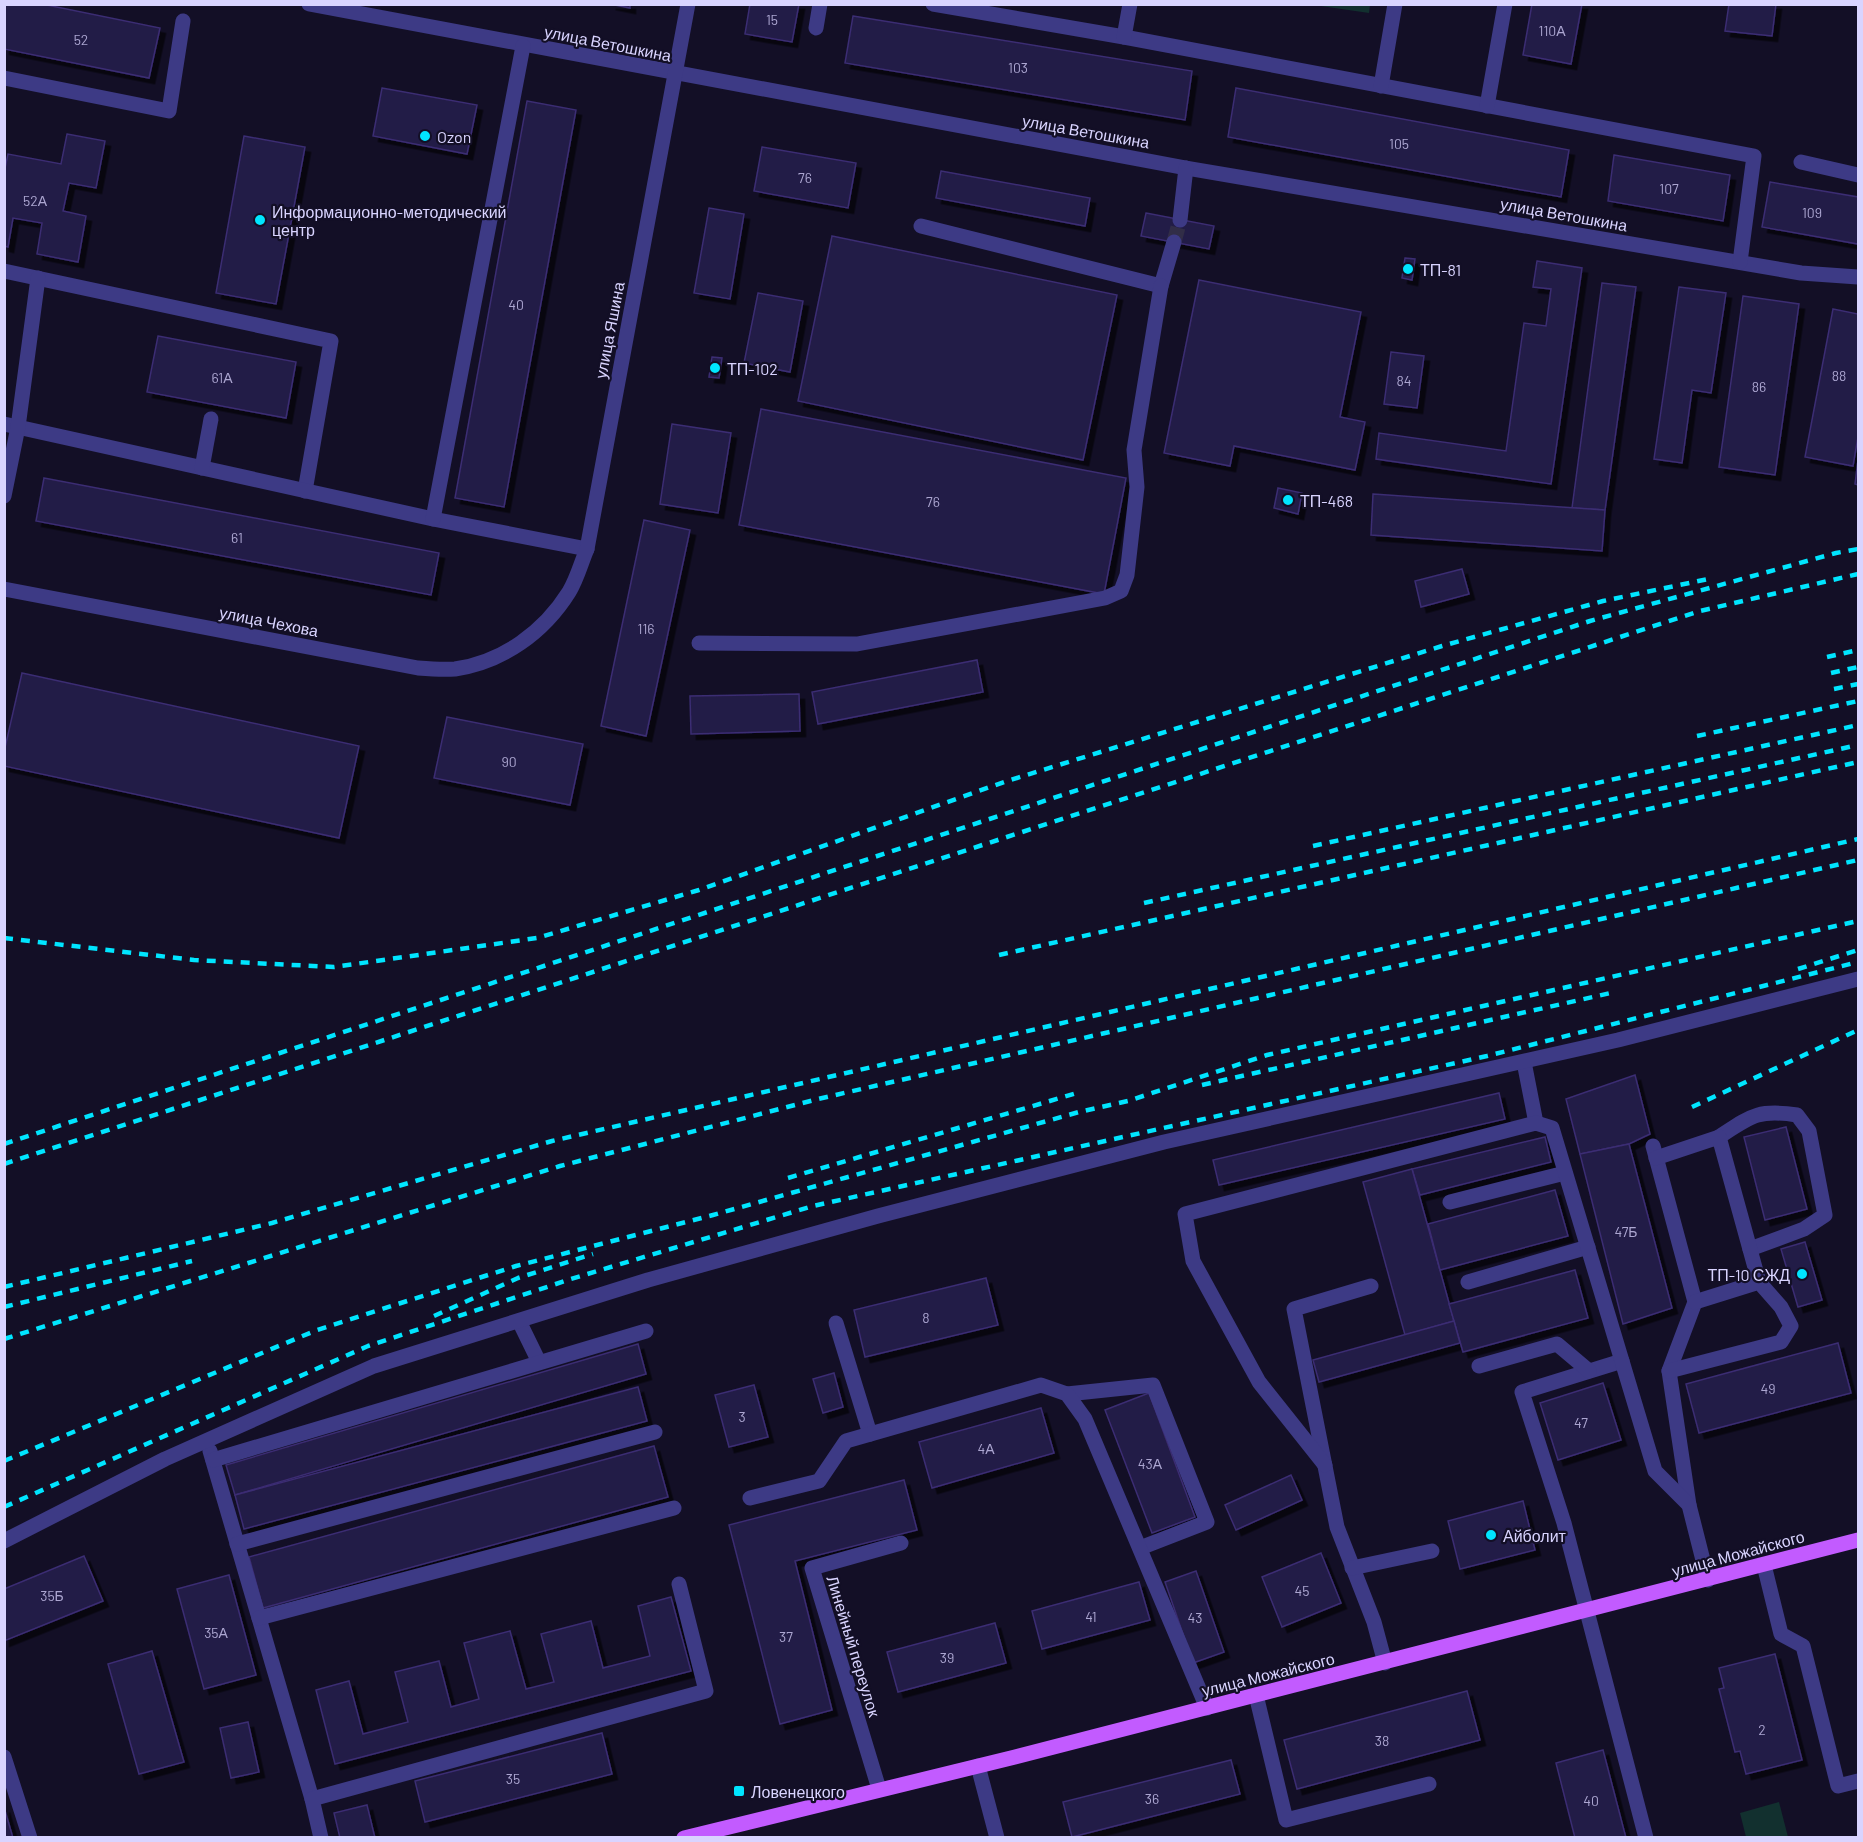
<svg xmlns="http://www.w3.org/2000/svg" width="1863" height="1842" font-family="Barlow,sans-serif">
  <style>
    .green { fill: #12302f }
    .building { fill: #241b47; stroke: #3b2d73; stroke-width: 1.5; filter: url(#shadow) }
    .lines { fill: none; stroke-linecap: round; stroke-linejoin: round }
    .minor-tunnel { stroke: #312d47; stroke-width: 15; stroke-dasharray: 15 8; stroke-linecap: butt }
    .minor { stroke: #3d3a85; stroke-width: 15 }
    .major { stroke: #c25bff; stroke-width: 15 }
    .rail { stroke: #00e5ff; stroke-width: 4.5; stroke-dasharray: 9 8; stroke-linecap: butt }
    .poi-dot { fill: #00e5ff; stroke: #130f26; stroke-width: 2 }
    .labels { text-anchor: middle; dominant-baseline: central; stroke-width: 4.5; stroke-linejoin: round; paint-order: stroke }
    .number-label { font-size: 14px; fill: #aca6d1 }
    .street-label { font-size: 16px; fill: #d9d4ff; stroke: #130f26 }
    .poi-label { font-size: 16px; fill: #d9d4ff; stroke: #130f26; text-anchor: start }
  </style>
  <defs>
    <filter id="shadow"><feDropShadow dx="5.5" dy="5.5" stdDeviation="0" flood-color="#0009"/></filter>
  </defs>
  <rect width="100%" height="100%" fill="#130f26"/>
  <g class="green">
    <path d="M1314 5H1370L1369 13Z"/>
    <path d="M1779 1802 1788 1837H1746L1740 1813Z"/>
  </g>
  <g class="building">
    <path d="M4 4H42L160 28 149 78 4 49Z"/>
    <path d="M610 4H630V8Z"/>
    <path d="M750 4H799L792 42 745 34Z"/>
    <path d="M1532 4H1582L1571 64 1523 55Z"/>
    <path d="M1729 4H1776L1772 36 1725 31Z"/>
    <path d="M853 16 1192 71 1185 120 845 63Z"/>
    <path d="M382 88 477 105 467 154 373 136Z"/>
    <path d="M1236 88 1569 150 1561 197 1228 137Z"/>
    <path d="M527 101 576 110 504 507 455 498Z"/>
    <path d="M67 134 105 141 96 188 69 183 63 211 86 216 78 262 37 254 42 223 13 218 8 247 4 246V173L8 154 61 164Z"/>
    <path d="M244 136 305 147 276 304 216 293Z"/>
    <path d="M762 147 856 163 848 208 754 191Z"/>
    <path d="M1614 155 1730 175 1723 221 1608 201Z"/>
    <path d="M941 171 1090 198 1085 226 936 198Z"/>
    <path d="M1770 182 1858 197V244L1762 227Z"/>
    <path d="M709 208 744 214 730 299 694 293Z"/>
    <path d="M1146 213 1214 226 1209 249 1141 236Z"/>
    <path d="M832 236 1117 295 1083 460 798 401Z"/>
    <path d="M1405 258 1415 259 1412 280 1402 278Z"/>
    <path d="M1537 261 1582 268 1551 484 1376 459 1379 433 1506 451 1524 323 1546 326 1551 289 1533 287Z"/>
    <path d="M1199 280 1361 312 1340 417 1365 422 1355 470 1234 446 1230 466 1164 453Z"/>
    <path d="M1602 283 1636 287 1605 510 1572 508Z"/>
    <path d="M1679 287 1726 293 1711 393 1692 390 1682 463 1654 459Z"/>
    <path d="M758 293 803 301 790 372 744 363Z"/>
    <path d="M1743 296 1799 304 1775 475 1719 467Z"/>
    <path d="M1833 309 1858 314V437L1853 466 1805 457Z"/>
    <path d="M158 336 296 362 286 418 147 392Z"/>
    <path d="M1391 352 1424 356 1417 408 1384 404Z"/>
    <path d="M712 357 722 358 719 378 709 377Z"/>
    <path d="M761 409 1126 478 1104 594 739 525Z"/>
    <path d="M672 424 731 433 718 513 660 504Z"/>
    <path d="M1858 460V485L1855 484Z"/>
    <path d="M44 478 439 553 431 595 36 521Z"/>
    <path d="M1278 488 1302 493 1298 514 1274 508Z"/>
    <path d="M1373 494 1605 510 1602 551 1371 535Z"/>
    <path d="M644 520 690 530 646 736 601 726Z"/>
    <path d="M1462 569 1469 594 1421 607 1415 581Z"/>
    <path d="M977 660 983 692 818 724 812 692Z"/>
    <path d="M22 673 359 746 339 838 4 766V752Z"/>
    <path d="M799 694 800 731 691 734 690 696Z"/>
    <path d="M447 717 583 744 570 805 434 778Z"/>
    <path d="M1635 1075 1650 1134 1629 1144 1580 1154 1566 1099Z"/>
    <path d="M1499 1093 1505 1119 1219 1185 1213 1160Z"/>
    <path d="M1786 1127 1807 1209 1765 1220 1744 1137Z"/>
    <path d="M1545 1137 1551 1162 1420 1195 1412 1169Z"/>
    <path d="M1629 1144 1672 1308 1623 1324 1580 1154Z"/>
    <path d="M1412 1169 1454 1321 1405 1335 1363 1182Z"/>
    <path d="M1555 1190 1568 1236 1440 1270 1428 1224Z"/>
    <path d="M1805 1242 1822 1300 1798 1307 1781 1249Z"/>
    <path d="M1575 1270 1588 1318 1463 1352 1449 1304Z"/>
    <path d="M986 1278 998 1325 865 1357 854 1310Z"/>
    <path d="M1454 1321 1460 1343 1319 1382 1313 1360Z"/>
    <path d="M1838 1343 1851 1393 1699 1433 1686 1384Z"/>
    <path d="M638 1344 646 1374 235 1495 226 1465Z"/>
    <path d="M834 1373 843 1407 823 1413 813 1379Z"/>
    <path d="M1603 1383 1621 1440 1558 1460 1540 1403Z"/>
    <path d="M754 1385 768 1437 729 1447 715 1395Z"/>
    <path d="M638 1387 647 1421 244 1529 235 1495Z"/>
    <path d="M1149 1393 1195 1517 1152 1533 1105 1410Z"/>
    <path d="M1041 1408 1054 1453 932 1488 919 1442Z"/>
    <path d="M654 1446 668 1497 263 1608 249 1557Z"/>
    <path d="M1291 1475 1302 1500 1236 1530 1225 1505Z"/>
    <path d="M904 1480 917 1530 795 1561 832 1710 780 1724 729 1525Z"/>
    <path d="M1523 1501 1535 1550 1460 1569 1448 1521Z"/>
    <path d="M1321 1553 1341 1603 1282 1627 1262 1577Z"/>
    <path d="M84 1556 103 1601 4 1641V1589Z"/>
    <path d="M1196 1571 1224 1652 1193 1663 1165 1582Z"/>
    <path d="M229 1575 256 1675 204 1689 177 1589Z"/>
    <path d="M1139 1582 1150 1620 1042 1649 1032 1611Z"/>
    <path d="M671 1597 691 1671 335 1764 316 1690 349 1681 363 1734 408 1722 395 1672 439 1661 451 1707 479 1699 464 1643 510 1631 526 1689 554 1682 541 1634 591 1621 603 1668 650 1656 638 1606Z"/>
    <path d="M995 1623 1006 1663 898 1692 887 1652Z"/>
    <path d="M152 1651 184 1762 139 1774 108 1664Z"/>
    <path d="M1775 1654 1802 1760 1746 1774 1740 1751 1735 1752 1719 1689 1724 1688 1719 1668Z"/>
    <path d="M1467 1691 1480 1740 1297 1789 1284 1740Z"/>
    <path d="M248 1722 259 1772 231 1778 220 1728Z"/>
    <path d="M602 1733 612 1774 425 1822 415 1781Z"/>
    <path d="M1603 1750 1626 1838H1575L1556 1763Z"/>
    <path d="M1231 1760 1240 1794 1072 1837 1063 1802Z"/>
    <path d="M367 1805 375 1838H340L334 1813Z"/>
    <path d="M4 1807 13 1838H4Z"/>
  </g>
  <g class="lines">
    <path class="minor-tunnel" d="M1174 242 1180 220"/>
    <g class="minor">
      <path d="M309 4 1186 168 1801 273 1858 277"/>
      <path d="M933 4 1124 37 1754 156 1740 262"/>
      <path d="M816 28 820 4"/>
      <path d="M1124 37 1130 4"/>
      <path d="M4 78 169 111 183 21"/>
      <path d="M1381 86 1395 4"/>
      <path d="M1487 106 1505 4"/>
      <path d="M1801 162 1858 175"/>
      <path d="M1180 220 1186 168"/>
      <path d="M921 226 1161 286 1174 242"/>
      <path d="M4 271 331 341 305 491"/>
      <path d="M4 424 433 519 587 549"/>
      <path d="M202 468 211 419"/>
      <path d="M4 496 18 427 38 278"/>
      <path d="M433 519 523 46"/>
      <path d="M4 589 418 668C430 669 443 670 455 669 503 662 544 632 569 592 577 579 581 563 587 549L688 4"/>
      <path d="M699 643 857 644 1105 598 1121 591 1127 575 1137 487 1134 450 1161 286"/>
      <path d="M1524 1062 1536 1123"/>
      <path d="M1719 1137C1751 1116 1758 1109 1797 1115L1809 1131 1825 1215 1804 1229 1750 1249"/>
      <path d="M1653 1146 1695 1302 1669 1371 1689 1505"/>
      <path d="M1656 1158 1719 1137 1759 1282"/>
      <path d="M1450 1202 1565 1173"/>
      <path d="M1468 1282 1588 1247"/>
      <path d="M1371 1286 1294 1309 1337 1527 1374 1622 1385 1663"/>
      <path d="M519 1321 539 1362"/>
      <path d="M836 1323 870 1434"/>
      <path d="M1622 1361 1522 1392 1564 1523 1646 1838"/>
      <path d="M1479 1366 1557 1344 1589 1371"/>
      <path d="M1669 1371 1781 1342 1791 1326 1781 1307 1759 1282 1695 1302"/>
      <path d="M1067 1394 1153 1385 1207 1522 1140 1548"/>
      <path d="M210 1451 312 1799"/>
      <path d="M213 1460 646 1331"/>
      <path d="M1325 1465 1259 1382 1193 1261 1185 1214 1536 1123 1552 1128 1655 1471 1689 1505 1708 1580"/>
      <path d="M750 1498 819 1481 846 1441 1041 1385 1067 1394 1085 1419 1207 1708"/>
      <path d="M4 1541 165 1459 374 1366 648 1280 878 1216 1164 1142 1618 1040 1858 979"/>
      <path d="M237 1544 655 1432"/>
      <path d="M1764 1565 1781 1634 1803 1646 1838 1786 1858 1781"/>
      <path d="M1352 1568 1432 1551"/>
      <path d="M259 1618 674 1508"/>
      <path d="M1256 1695 1286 1820 1429 1784"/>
      <path d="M4 1757 30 1838"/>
      <path d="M978 1766 997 1838"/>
      <path d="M879 1789 812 1568 901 1543"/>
      <path d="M321 1838 312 1799 706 1691 679 1584"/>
    </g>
    <path class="major" d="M684 1838 1015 1757 1858 1540"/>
    <g class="rail">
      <path d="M1827 657 1858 650"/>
      <path d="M1831 673 1858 667"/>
      <path d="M1834 689 1858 684"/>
      <path d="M1697 736 1858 701"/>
      <path d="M1313 846 1858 725"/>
      <path d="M1144 903 1858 745"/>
      <path d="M4 938 194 960 334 967 537 938 699 890 1004 782 1442 646 1603 601 1713 578"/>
      <path d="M999 955 1858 762"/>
      <path d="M1798 969 1858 950"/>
      <path d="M1202 1085 1615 992"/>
      <path d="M1692 1107 1858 1030"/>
      <path d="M4 1144 1590 621 1836 553 1858 549"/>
      <path d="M4 1164 1700 611 1858 574"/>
      <path d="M788 1178 1077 1093"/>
      <path d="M4 1287 272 1223 552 1141 1858 839"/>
      <path d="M4 1307 192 1261"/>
      <path d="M434 1316 518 1278 593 1254"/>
      <path d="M4 1339 560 1166 818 1099 1858 860"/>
      <path d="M4 1461 317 1330 516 1266 713 1215 1079 1112 1128 1101 1267 1055 1858 921"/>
      <path d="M4 1507 368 1346 571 1279 813 1206 1487 1056 1858 962"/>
    </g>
  </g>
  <g class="poi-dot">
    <circle cx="425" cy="136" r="6"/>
    <circle cx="260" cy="220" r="6"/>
    <circle cx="1408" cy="269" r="6"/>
    <circle cx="715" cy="368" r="6"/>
    <circle cx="1288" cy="500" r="6"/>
    <circle cx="1802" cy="1274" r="6"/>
    <circle cx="1491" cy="1535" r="6"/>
    <rect x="733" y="1785" width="12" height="12" rx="3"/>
  </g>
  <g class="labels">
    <g class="number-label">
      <text x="772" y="19">15</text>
      <text x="1552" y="30">110А</text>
      <text x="81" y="39">52</text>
      <text x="1018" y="67">103</text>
      <text x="1399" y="143">105</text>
      <text x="805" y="177">76</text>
      <text x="1669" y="188">107</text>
      <text x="35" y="200">52А</text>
      <text x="1812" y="212">109</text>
      <text x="516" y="304">40</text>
      <text x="1839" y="375">88</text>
      <text x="222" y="377">61А</text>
      <text x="1404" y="380">84</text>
      <text x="1759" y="386">86</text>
      <text x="933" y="501">76</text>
      <text x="237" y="537">61</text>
      <text x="646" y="628">116</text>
      <text x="509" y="761">90</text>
      <text x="1626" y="1231">47Б</text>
      <text x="926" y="1317">8</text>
      <text x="1768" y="1388">49</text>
      <text x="742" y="1416">3</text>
      <text x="1581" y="1422">47</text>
      <text x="986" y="1448">4А</text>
      <text x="1150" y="1463">43А</text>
      <text x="1302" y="1590">45</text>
      <text x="52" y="1595">35Б</text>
      <text x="1091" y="1616">41</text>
      <text x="1195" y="1617">43</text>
      <text x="216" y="1632">35А</text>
      <text x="786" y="1636">37</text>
      <text x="947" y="1657">39</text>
      <text x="1762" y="1729">2</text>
      <text x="1382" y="1740">38</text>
      <text x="513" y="1778">35</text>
      <text x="1152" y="1798">36</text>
      <text x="1591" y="1800">40</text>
    </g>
    <g class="street-label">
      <text transform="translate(608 43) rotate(11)">улица Ветошкина</text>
      <text transform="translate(1086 131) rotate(10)">улица Ветошкина</text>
      <text transform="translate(1564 214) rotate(10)">улица Ветошкина</text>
      <text transform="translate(609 330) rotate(-79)">улица Яшина</text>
      <text transform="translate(269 621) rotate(11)">улица Чехова</text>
      <text transform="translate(1738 1553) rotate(-15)">улица Можайского</text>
      <text transform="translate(854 1646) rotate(73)">Линейный переулок</text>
      <text transform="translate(1268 1674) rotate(-14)">улица Можайского</text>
    </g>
    <g class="poi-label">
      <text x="437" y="136">Ozon</text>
      <text x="272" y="211">Информационно-методический<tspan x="272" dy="18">центр</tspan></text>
      <text x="1420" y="269">ТП-81</text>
      <text x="727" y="368">ТП-102</text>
      <text x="1300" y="500">ТП-468</text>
      <text x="1790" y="1274" text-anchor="end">ТП-10 СЖД</text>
      <text x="1503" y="1535">Айболит</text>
      <text x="751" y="1791">Ловенецкого</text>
    </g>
  </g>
  <rect width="1863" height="1842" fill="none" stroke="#d9d4ff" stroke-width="12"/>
</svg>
